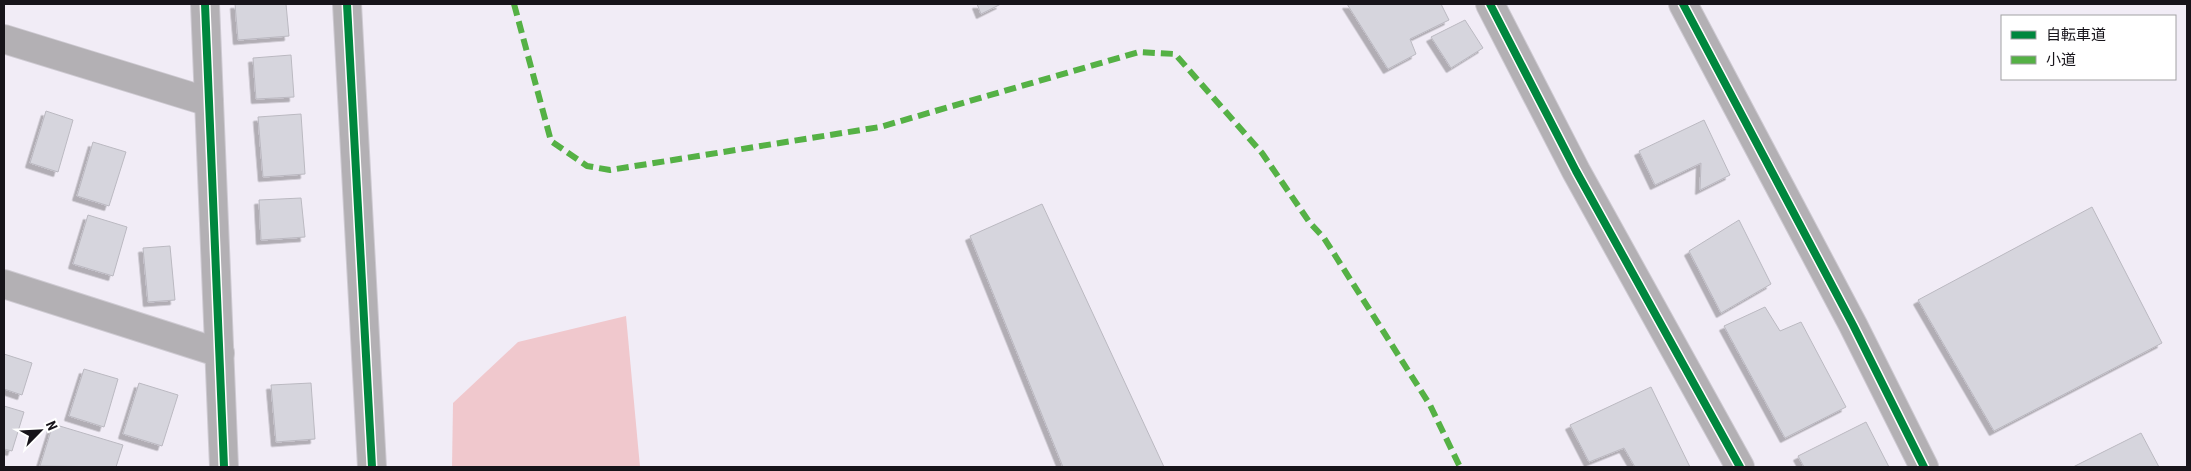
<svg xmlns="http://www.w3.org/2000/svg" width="2191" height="471" font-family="'Roboto Condensed','Noto Sans JP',sans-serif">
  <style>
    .forest { fill: #f0c8cd }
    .building { fill: #d6d5dd; stroke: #bbb9c1; filter: url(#shadow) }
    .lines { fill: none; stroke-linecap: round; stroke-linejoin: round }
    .street-casing { stroke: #cecad2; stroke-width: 30 }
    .secondary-casing { stroke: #cecad2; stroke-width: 30 }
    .street { stroke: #b3b0b4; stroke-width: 28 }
    .secondary { stroke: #b3b0b4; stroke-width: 28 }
    .quiet { stroke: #55b145; stroke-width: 6; stroke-dasharray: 12 6; stroke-linecap: butt }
    .cycleway-casing { stroke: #fff; stroke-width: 11 }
    .cycleway { stroke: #00873e; stroke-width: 8 }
  </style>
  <defs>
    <filter id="shadow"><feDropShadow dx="-4.5" dy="4.5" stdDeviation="0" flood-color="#0004"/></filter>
  </defs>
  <rect width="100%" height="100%" fill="#f1ecf6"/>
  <path class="forest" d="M626 316 640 467H452L453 403 518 342Z"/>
  <g class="building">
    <path d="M235 4H286L289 36 238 40Z"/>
    <path d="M977 4H1001L981 14Z"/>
    <path d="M1347 4H1441L1449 20 1410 39 1416 54 1388 69Z"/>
    <path d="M1465 20 1483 48 1451 68 1431 37Z"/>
    <path d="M291 55 294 97 256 99 253 58Z"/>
    <path d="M46 111 73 120 58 172 30 163Z"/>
    <path d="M301 114 305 174 263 177 258 117Z"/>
    <path d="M1704 120 1730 175 1700 190 1701 163 1655 185 1639 151Z"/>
    <path d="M93 142 126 152 109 206 77 196Z"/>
    <path d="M301 198 305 237 261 240 259 200Z"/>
    <path d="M1042 204 1164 467H1063L970 236Z"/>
    <path d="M2092 207 2162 343 1994 431 1918 300Z"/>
    <path d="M88 215 127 227 113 276 73 264Z"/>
    <path d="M1739 220 1771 284 1721 313 1689 251Z"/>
    <path d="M170 246 175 300 148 302 143 248Z"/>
    <path d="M1765 307 1780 331 1801 322 1846 407 1785 438 1724 326Z"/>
    <path d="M4 354 32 363 22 395 4 389Z"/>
    <path d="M84 369 118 379 104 427 69 416Z"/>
    <path d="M139 383 178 395 162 446 123 434Z"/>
    <path d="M311 383 315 439 276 442 271 385Z"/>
    <path d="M1651 387 1690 467H1635L1624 448 1589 462 1570 425Z"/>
    <path d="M4 406 24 412 12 451 4 449Z"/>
    <path d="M1866 422 1889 467H1804L1798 456Z"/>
    <path d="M53 424 123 445 116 467 40 466Z"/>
    <path d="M2141 433 2159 467H2073Z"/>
  </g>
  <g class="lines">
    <g class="street-casing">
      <g id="street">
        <path d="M205 4 224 467"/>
        <path d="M1490 4 1576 171 1740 467"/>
        <path d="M4 39 209 102"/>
        <path d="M4 284 220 353"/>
      </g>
    </g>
    <g class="secondary-casing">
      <g id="secondary">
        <path d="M347 4 372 467"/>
        <path d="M1683 4 1853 325 1924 467"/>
      </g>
    </g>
    <use href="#street" class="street"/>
    <use href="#secondary" class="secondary"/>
    <path class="quiet" d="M514 4 551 141 587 166 610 170 880 127 1139 52 1175 54 1262 153 1310 223 1324 238 1430 405 1460 467"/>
    <g class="cycleway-casing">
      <g id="cycleway">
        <path d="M205 4 224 467"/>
        <path d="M347 4 372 467"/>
        <path d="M1490 4 1576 171 1740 467"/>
        <path d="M1683 4 1853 325 1924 467"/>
      </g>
    </g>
    <use href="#cycleway" class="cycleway"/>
  </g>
  <rect width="2191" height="471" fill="none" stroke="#17141a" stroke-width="10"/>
  <rect x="2001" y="15" width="175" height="65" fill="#ffffff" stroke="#a2a1a3"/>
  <rect x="2011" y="31" width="25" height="8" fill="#00873e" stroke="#a2a1a3"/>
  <text x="2046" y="40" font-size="15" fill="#17141a">自転車道</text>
  <rect x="2011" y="56" width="25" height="8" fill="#55b145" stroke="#a2a1a3"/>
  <text x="2046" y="65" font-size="15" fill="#17141a">小道</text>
  <g transform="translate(40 431) rotate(66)" stroke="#ffffff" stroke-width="4" paint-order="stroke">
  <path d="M0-4L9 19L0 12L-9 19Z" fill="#17141a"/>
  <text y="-8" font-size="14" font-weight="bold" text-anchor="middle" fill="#17141a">N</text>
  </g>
</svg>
